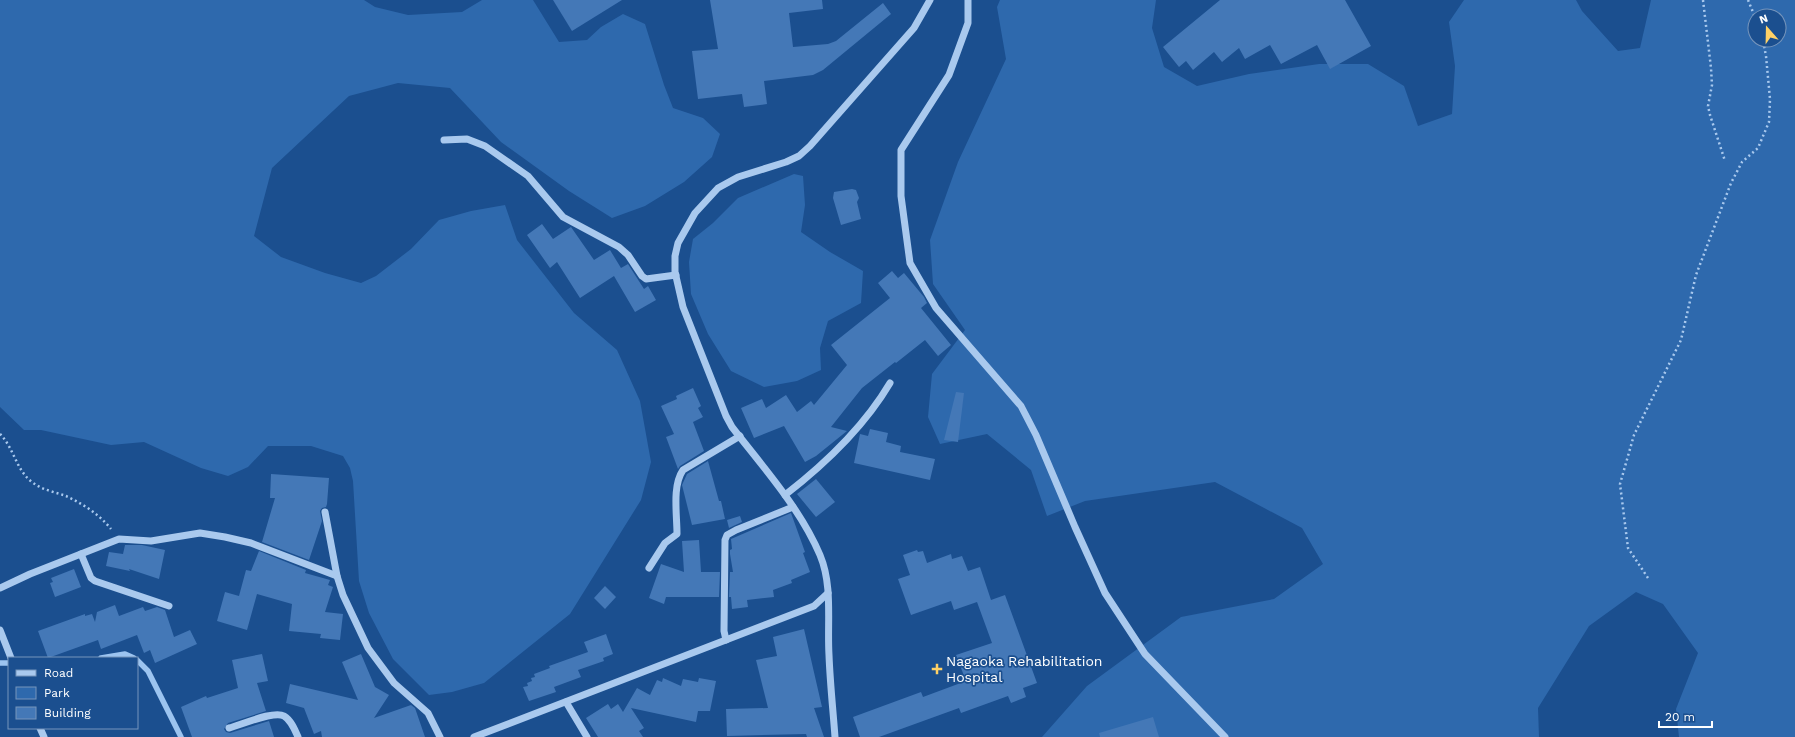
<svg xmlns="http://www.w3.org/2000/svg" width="1795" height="737" font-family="'Work Sans',sans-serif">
<rect width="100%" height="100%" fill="#1b4f8f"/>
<g fill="#2e69ad" fill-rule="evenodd">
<path d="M 0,0 L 364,0 L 375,7 L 408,15 L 462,12 L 482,0 L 533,0 L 559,42 L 587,40 L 601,27 L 623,14 L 645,24 L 664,85 L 673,108 L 703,118 L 720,134 L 712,157 L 684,182 L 645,206 L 612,218 L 569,191 L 501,142 L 450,88 L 398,83 L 349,96 L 272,168 L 254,236 L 281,257 L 325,273 L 361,283 L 376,276 L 411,249 L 439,220 L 471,211 L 505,205 L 517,240 L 574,313 L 617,350 L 640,401 L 651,462 L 641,500 L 570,614 L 484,683 L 452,692 L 429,695 L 393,659 L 369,613 L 359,581 L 353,481 L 350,468 L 343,456 L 311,446 L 268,446 L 248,467 L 228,476 L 201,468 L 144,442 L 111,445 L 41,430 L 24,430 L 0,407 Z"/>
<path d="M 1000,0 L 1156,0 L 1152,28 L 1164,67 L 1197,86 L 1249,74 L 1319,64 L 1368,64 L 1404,86 L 1418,126 L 1452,114 L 1455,66 L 1449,22 L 1464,0 L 1576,0 L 1582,11 L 1618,51 L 1640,48 L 1651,0 L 1795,0 L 1795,737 L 1679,737 L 1676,709 L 1698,653 L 1663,604 L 1636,592 L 1589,626 L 1538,708 L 1539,737 L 1042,737 L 1087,686 L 1181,617 L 1274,599 L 1323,564 L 1302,528 L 1215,482 L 1085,501 L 1047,516 L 1031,470 L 987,434 L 940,444 L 928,417 L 932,374 L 965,330 L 933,284 L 930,240 L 958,162 L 1006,59 L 997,7 ZM 1755,16 L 1779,16 L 1779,40 L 1755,40 Z"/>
<path d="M 794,174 L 803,176 L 805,205 L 801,232 L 830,252 L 863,271 L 861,303 L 828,321 L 820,348 L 821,370 L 797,381 L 764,387 L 731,371 L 708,334 L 691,294 L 689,262 L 693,239 L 713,223 L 738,198 Z"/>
</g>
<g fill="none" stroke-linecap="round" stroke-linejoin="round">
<g stroke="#9cc4f0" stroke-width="5.5">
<path d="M 101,658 L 125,654 L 134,658"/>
<path d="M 137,660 L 148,671 L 181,737"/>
<path d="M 0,663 L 9,663"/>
</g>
</g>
<g fill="#4478b7">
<path d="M 553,0 L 622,0 L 572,31 Z"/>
<path d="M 710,0 L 822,0 L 823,9 L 789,13 L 793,47 L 828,44 L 836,41 L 883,3 L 891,14 L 823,70 L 813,75 L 764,81 L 767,104 L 744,107 L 742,94 L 698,99 L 692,51 L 718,49 Z"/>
<path d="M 1220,0 L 1345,0 L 1371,46 L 1330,69 L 1317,45 L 1281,64 L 1270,45 L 1245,59 L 1239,48 L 1222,62 L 1214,52 L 1193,70 L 1186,61 L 1179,67 L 1163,47 Z"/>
<path d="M 852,189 L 856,190 L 859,198 L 857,202 L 861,219 L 841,225 L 833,198 L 834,192 Z"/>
<path d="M 542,224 L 553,239 L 571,227 L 594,260 L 610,250 L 621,268 L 628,264 L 644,289 L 648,286 L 656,300 L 635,312 L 614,276 L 580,298 L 557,262 L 550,268 L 527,235 Z"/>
<path d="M 892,271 L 898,278 L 904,273 L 924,297 L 927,303 L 921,308 L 951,345 L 938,356 L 925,340 L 896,363 L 895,362 L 862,388 L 831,427 L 847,431 L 816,456 L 805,462 L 784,426 L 754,438 L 741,408 L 762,399 L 766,408 L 786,395 L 797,412 L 811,401 L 814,405 L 847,365 L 831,345 L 890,298 L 878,283 Z"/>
<path d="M 693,388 L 701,406 L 698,408 L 703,417 L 693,422 L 704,451 L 680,466 L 678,469 L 666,437 L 674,434 L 661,406 L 677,399 L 676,396 Z"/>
<path d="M 956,392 L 964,393 L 958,442 L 944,440 Z"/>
<path d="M 870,429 L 888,433 L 886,442 L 901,446 L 900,452 L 935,459 L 930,480 L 854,463 L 860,434 L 868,436 Z"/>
<path d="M 708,461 L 719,501 L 721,501 L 725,519 L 692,525 L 682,485 L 687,474 Z"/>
<path d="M 271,474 L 329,478 L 327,504 L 326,507 L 322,508 L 320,511 L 322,521 L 309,560 L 262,542 L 275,498 L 270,498 Z"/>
<path d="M 816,479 L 835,502 L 816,517 L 797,494 Z"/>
<path d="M 791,513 L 805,552 L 803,553 L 810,572 L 791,580 L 792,583 L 773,590 L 774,597 L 747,600 L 748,607 L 732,609 L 731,597 L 729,597 L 730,572 L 733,572 L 730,554 L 730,550 L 732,549 L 731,539 Z"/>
<path d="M 740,516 L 742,522 L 729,528 L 727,520 Z"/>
<path d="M 699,540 L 701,572 L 720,572 L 719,597 L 666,597 L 664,604 L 649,598 L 661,564 L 684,572 L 682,541 Z"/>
<path d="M 125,545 L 142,545 L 165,550 L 159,579 L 129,569 L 130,571 L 106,566 L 109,552 L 123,554 Z"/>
<path d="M 917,550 L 918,552 L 923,551 L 927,563 L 951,554 L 952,559 L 962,556 L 968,571 L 980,567 L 991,600 L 1005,595 L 1037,683 L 1023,688 L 1026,697 L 1011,703 L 1008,696 L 961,713 L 959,708 L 879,737 L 860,737 L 853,717 L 921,692 L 923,697 L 966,681 L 956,655 L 992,643 L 977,602 L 954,610 L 951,601 L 911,615 L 898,579 L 910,575 L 903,555 Z"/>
<path d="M 259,551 L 306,570 L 305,573 L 330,580 L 328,585 L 333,587 L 325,612 L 343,614 L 340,640 L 320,638 L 321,634 L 289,631 L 292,604 L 257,594 L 247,630 L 217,621 L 225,592 L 239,596 L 246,570 L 251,571 Z"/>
<path d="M 74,569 L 81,587 L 55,597 L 50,583 L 53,582 L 51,578 Z"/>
<path d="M 605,586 L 616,597 L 605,609 L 594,598 Z"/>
<path d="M 115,605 L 119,616 L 143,607 L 145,611 L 157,607 L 165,610 L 174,637 L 190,630 L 197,644 L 155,663 L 150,650 L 144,653 L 137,635 L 101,649 L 98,640 L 48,658 L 38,631 L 85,614 L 85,616 L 92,614 L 95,622 L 97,612 Z"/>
<path d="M 804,629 L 822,707 L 814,708 L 824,737 L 807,737 L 806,734 L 727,736 L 726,709 L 768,708 L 756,660 L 777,656 L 773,637 Z"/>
<path d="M 606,634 L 613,654 L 603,658 L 604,661 L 578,670 L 581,677 L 554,687 L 556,692 L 529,701 L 523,687 L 528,686 L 527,683 L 532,681 L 531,678 L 535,677 L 534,674 L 550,668 L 549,666 L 588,652 L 584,642 Z"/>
<path d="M 262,654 L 268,681 L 257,683 L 266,711 L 228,723 L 224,729 L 226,732 L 230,733 L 269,721 L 274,737 L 192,737 L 181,707 L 206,696 L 207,698 L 238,688 L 232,660 Z"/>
<path d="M 361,654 L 375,687 L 389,695 L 374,718 L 411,705 L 415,708 L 425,737 L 322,737 L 321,731 L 314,734 L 304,708 L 286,703 L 290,684 L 358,700 L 342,662 Z"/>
<path d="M 663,678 L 681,686 L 683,679 L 698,682 L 699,678 L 716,681 L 710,711 L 698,711 L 696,722 L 631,708 L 644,728 L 639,731 L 643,737 L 598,737 L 586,718 L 608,704 L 611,709 L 618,704 L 623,712 L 637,688 L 650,695 L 657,680 L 662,682 Z"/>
<path d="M 1153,717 L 1159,737 L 1100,737 L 1099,733 Z"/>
</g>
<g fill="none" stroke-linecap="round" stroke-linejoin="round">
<g stroke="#a9c9ee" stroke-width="2.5" stroke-dasharray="2 3" stroke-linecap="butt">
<path d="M 1703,0 L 1711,68 L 1712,85 L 1708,106 L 1710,115 L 1725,161"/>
<path d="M 1748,0 L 1755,17"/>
<path d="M 0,434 C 14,448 16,470 32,482 C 42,490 55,492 66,496 C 83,504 99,514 111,529"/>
<path d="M 1648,578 L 1628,548 L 1620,484 L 1634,435 L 1681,340 L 1696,275 L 1731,183 L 1742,162 L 1758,148 L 1769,122 L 1770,99 L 1766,56 L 1763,40"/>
</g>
<g stroke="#a9c9ee" stroke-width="7">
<path d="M 968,0 L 968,23 L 949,75 L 901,150 L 901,196 L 910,263 L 936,308 L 1021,406 L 1036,435 L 1075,527 L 1105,593 L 1145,654 L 1225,737"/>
<path d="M 444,140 L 467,139 L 485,146 L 528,176 L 563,217 L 619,247 L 628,255 L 642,276 L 646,279 L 676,275"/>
<path d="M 785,495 C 825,464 864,427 890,383"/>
<path d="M 325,512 L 337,576"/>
<path d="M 81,554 L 91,578 L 95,581 L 169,606"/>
<path d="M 649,568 L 665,543 L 677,534 C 677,514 672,486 683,470 L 740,436"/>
<path d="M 0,588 L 30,574 L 119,539 L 151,541 L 200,533 L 225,537 L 251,543 L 337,576 L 343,595 L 368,648 L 394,683 L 428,713 L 440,737"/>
<path d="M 0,630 L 11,658"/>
<path d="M 726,640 L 724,631 L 725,540 L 727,535 L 736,530 L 793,507"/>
<path d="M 566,702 L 587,737"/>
<path d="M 40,728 L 44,737"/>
<path d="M 229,728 C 241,725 274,710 284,716 C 291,720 295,730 298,737"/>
<path d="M 474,737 L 814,606 L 828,593"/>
<path d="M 835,737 C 833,710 830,682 829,655 C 827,622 833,586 820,555 C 800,508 763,467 732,427 L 726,416 L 683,307 L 675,272 L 675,256 L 678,243 L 695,213 L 718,188 L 738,177 L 786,162 L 799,156 L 810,146 L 914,28 L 930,0"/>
</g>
</g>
<path fill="#ffd166" stroke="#1b4f8f" stroke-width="1.5" d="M935 663h4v4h4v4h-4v4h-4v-4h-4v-4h4z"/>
<g text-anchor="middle" stroke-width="3.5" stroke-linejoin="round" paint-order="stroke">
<g font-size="14" fill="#fff" stroke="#1b4f8f" text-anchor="start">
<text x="946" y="666">Nagaoka Rehabilitation<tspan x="946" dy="16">Hospital</tspan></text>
</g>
</g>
<rect x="8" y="657" width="130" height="72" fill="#1b4f8f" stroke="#7695bc"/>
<rect x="16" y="670" width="20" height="6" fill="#a9c9ee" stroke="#7695bc"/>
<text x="44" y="677" font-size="12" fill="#ffffff">Road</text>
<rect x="16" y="687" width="20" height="12" fill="#2e69ad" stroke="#7695bc"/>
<text x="44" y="697" font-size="12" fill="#ffffff">Park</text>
<rect x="16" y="707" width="20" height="12" fill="#4478b7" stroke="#7695bc"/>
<text x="44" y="717" font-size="12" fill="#ffffff">Building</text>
<g transform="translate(1767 28) rotate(340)"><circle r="19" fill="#1b4f8f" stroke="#7695bc"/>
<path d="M0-3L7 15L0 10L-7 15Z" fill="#ffd166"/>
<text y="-6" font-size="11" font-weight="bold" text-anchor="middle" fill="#ffffff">N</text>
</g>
<path d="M1659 721v6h53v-6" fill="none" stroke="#ffffff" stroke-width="2"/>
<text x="1665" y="721" font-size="12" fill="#ffffff" stroke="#1b4f8f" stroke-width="3" paint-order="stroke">20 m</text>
</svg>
